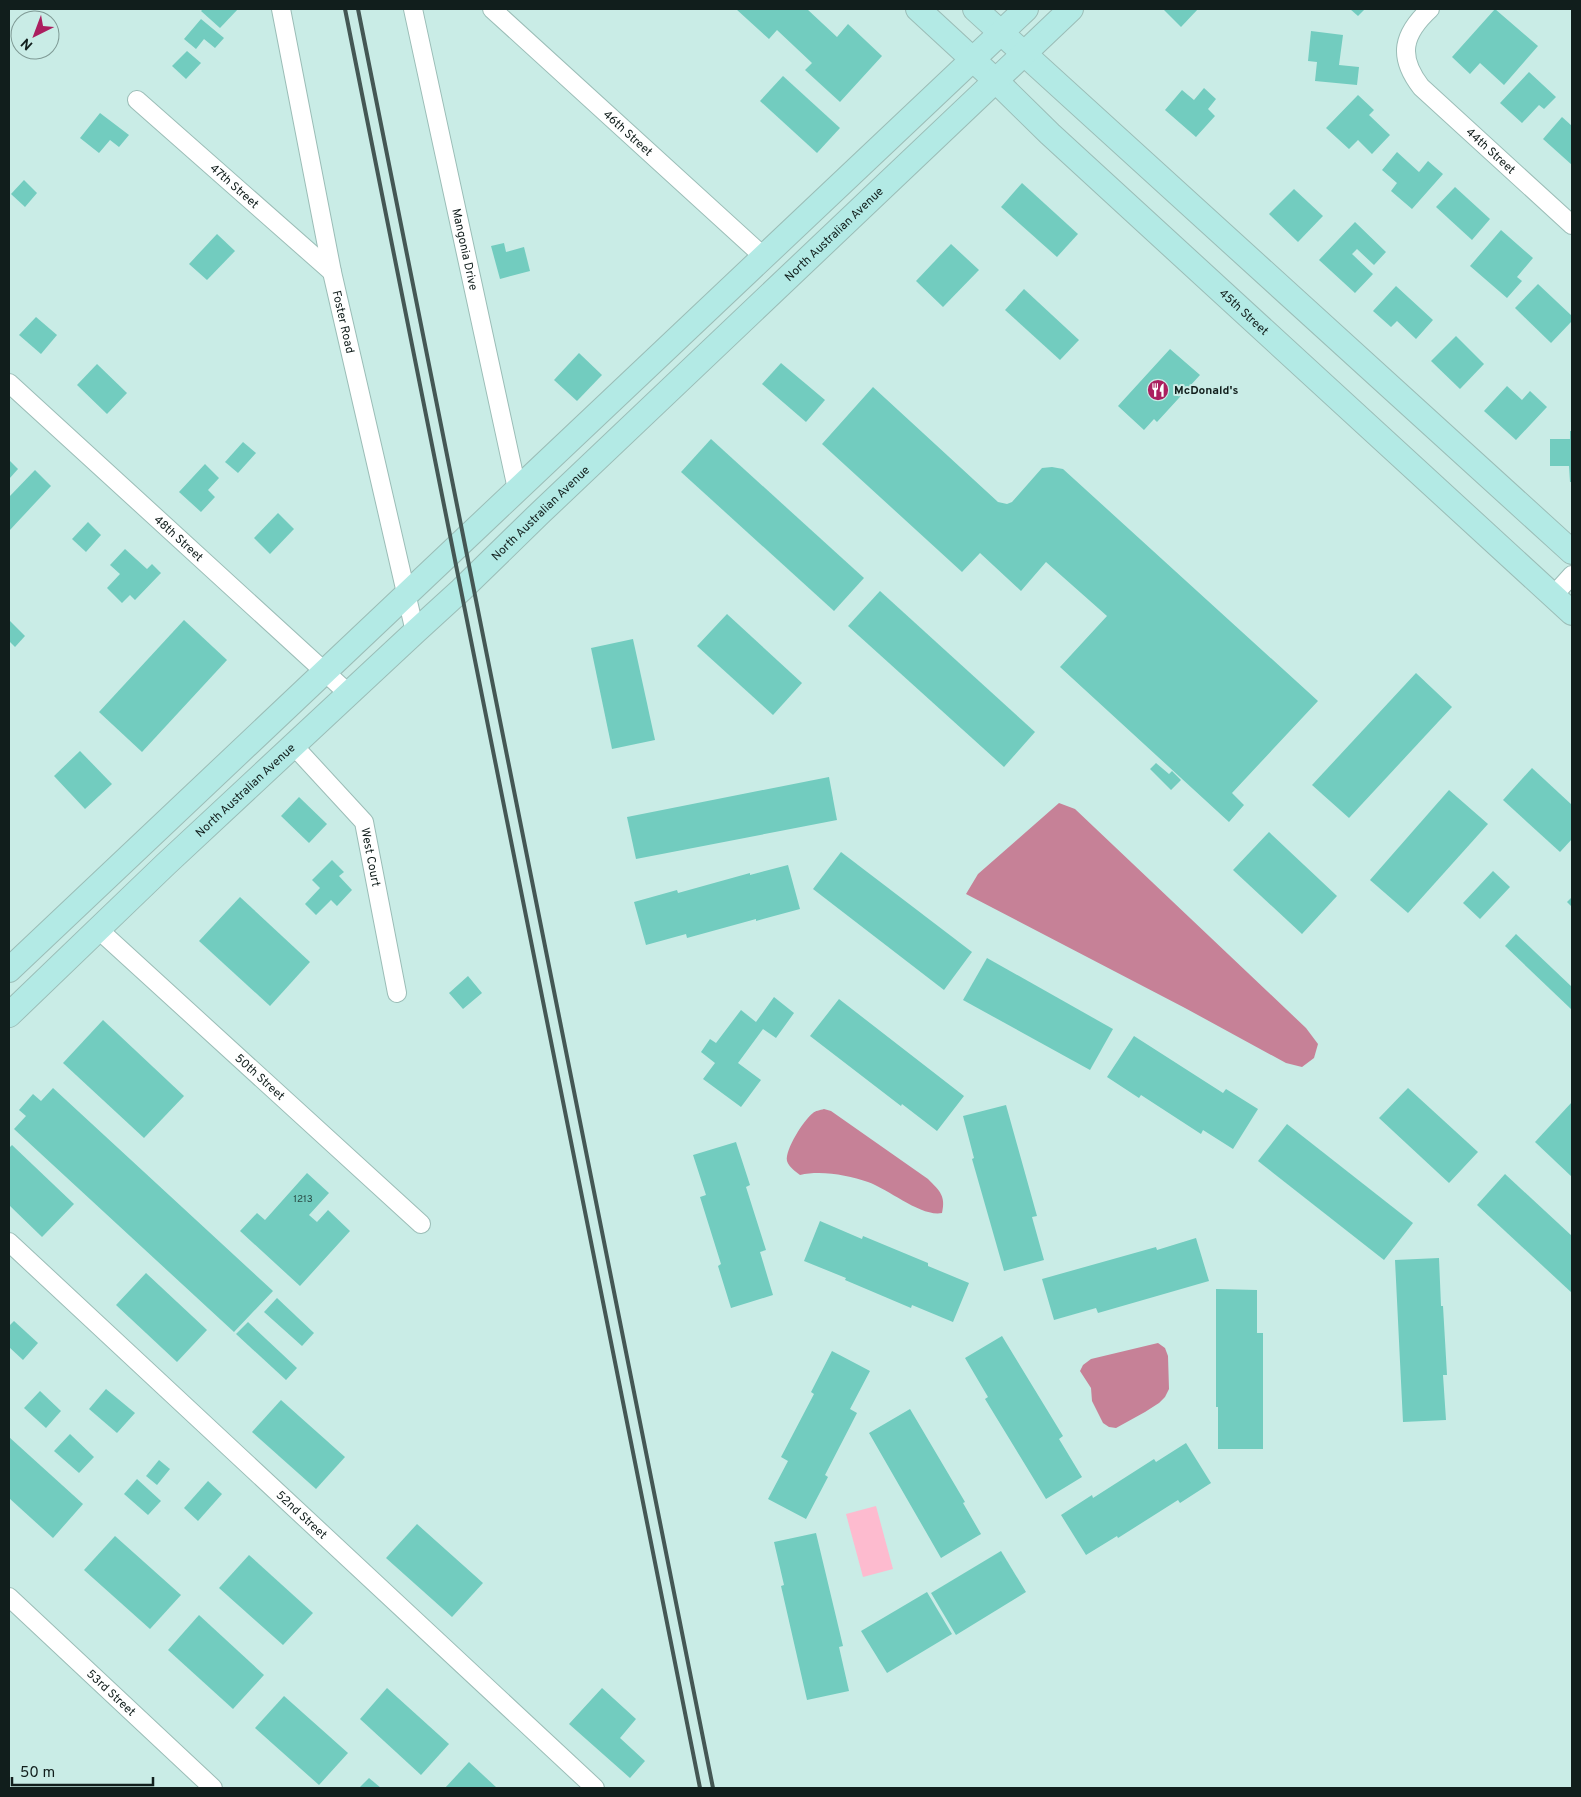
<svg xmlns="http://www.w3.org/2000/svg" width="1581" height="1797" font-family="Overpass,sans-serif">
<rect width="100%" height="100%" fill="#c9ece6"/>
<path fill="#fdbbcf" d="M 876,1506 L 893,1569 L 863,1577 L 846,1514 Z"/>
<g fill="#c68197">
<path d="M 1059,803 L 1075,809 L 1306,1028 L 1318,1044 L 1314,1058 L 1302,1067 L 1286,1063 L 1185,1008 L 966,894 L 978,874 Z"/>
<path d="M 824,1109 L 831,1111 L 928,1179 C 940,1191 946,1196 942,1213 C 921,1217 890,1190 868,1182 C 848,1175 821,1170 800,1175 C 795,1171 789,1167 787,1161 C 785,1149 804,1120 813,1113 C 815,1111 820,1110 824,1109 Z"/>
<path d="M 1158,1343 L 1165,1348 L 1168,1356 L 1169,1389 L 1165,1397 L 1159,1403 L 1145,1412 L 1116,1428 L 1109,1427 L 1103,1423 L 1092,1401 L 1091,1388 L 1080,1371 L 1083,1365 L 1091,1359 Z"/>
</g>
<g fill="#72ccbf">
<path d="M 203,9 L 238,9 L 220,28 L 201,11 Z"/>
<path d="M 736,9 L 807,9 L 837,37 L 848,24 L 882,56 L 840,102 L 805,70 L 812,63 L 777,30 L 769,39 Z"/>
<path d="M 1163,9 L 1198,9 L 1181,27 Z"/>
<path d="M 1350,9 L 1365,9 L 1358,16 Z"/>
<path d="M 1495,9 L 1538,46 L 1504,85 L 1480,63 L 1470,74 L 1452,57 Z"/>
<path d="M 201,19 L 224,38 L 215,48 L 204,39 L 196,49 L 184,39 Z"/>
<path d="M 1311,31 L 1343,35 L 1339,65 L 1359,67 L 1357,85 L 1315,81 L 1317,62 L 1308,61 Z"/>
<path d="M 187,51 L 201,63 L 186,79 L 172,66 Z"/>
<path d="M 1529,72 L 1556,97 L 1544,109 L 1539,105 L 1522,123 L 1500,103 Z"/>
<path d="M 783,76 L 840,128 L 817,153 L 760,101 Z"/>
<path d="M 1204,88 L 1216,99 L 1208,109 L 1215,116 L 1196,137 L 1165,110 L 1182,90 L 1194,100 Z"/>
<path d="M 1358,95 L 1374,110 L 1369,115 L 1390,135 L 1372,154 L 1358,140 L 1349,149 L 1326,128 Z"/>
<path d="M 100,113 L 129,135 L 119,147 L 110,140 L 99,153 L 80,138 Z"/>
<path d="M 1562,117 L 1572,126 L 1572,165 L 1543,139 Z"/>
<path d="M 1397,152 L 1419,172 L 1428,161 L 1443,174 L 1412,209 L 1391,191 L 1397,183 L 1382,170 Z"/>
<path d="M 24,180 L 37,193 L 25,207 L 11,194 Z"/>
<path d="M 1022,183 L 1078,234 L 1057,257 L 1001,207 Z"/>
<path d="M 1455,187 L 1490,219 L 1472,240 L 1436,207 Z"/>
<path d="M 1294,189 L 1323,216 L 1298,242 L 1269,214 Z"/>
<path d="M 1355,222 L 1386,252 L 1374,265 L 1357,249 L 1352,254 L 1373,274 L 1355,293 L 1319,260 Z"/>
<path d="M 1501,230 L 1533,258 L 1517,277 L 1522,281 L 1507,298 L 1470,266 Z"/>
<path d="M 217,234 L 235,251 L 207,280 L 189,264 Z"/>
<path d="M 504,243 L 506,252 L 524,247 L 530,271 L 500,279 L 491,246 Z"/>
<path d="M 951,244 L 979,270 L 943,307 L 916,281 Z"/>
<path d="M 1538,284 L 1572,316 L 1572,321 L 1551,343 L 1515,308 Z"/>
<path d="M 1396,286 L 1433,320 L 1416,339 L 1397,321 L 1391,327 L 1373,311 Z"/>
<path d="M 1024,289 L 1079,340 L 1060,360 L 1005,310 Z"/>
<path d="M 36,317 L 57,335 L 41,354 L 19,335 Z"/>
<path d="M 1456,336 L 1484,364 L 1460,389 L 1431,361 Z"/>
<path d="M 1170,349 L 1200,375 L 1157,422 L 1154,419 L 1144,430 L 1118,406 Z"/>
<path d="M 579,353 L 602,375 L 577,401 L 554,380 Z"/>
<path d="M 781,363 L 825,400 L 806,422 L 762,384 Z"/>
<path d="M 97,364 L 127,393 L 107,414 L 77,385 Z"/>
<path d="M 1507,386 L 1522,400 L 1530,391 L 1547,407 L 1516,440 L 1484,411 Z"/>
<path d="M 873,387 L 998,502 L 1007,504 L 1012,502 L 1042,468 L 1052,467 L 1063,469 L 1318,701 L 1232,793 L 1244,805 L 1229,822 L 1060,667 L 1107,616 L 1046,562 L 1021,591 L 980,553 L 962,572 L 822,444 Z"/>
<path d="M 1570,431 L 1572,431 L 1572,482 L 1570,482 L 1569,466 L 1550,466 L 1550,439 L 1570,439 Z"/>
<path d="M 711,439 L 864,578 L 834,611 L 681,472 Z"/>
<path d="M 243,442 L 256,453 L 238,473 L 225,462 Z"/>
<path d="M 9,460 L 18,469 L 9,479 Z"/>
<path d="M 205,464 L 219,478 L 208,490 L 215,497 L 201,512 L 179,492 Z"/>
<path d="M 35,470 L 51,486 L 9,531 L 9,497 Z"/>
<path d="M 278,513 L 294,529 L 270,554 L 254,538 Z"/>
<path d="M 88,522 L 101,535 L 86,552 L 72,539 Z"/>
<path d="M 125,549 L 147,569 L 152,564 L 161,573 L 135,600 L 130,595 L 122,603 L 107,588 L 120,574 L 110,565 Z"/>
<path d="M 880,591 L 1035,732 L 1004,767 L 848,626 Z"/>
<path d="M 727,614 L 802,683 L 773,715 L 697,646 Z"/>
<path d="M 9,620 L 25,636 L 15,647 L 9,641 Z"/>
<path d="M 184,620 L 227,660 L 142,752 L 99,712 Z"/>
<path d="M 633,639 L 655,740 L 612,749 L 591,648 Z"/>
<path d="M 1416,673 L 1452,707 L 1349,818 L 1312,785 Z"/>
<path d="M 80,751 L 112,784 L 85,809 L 54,776 Z"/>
<path d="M 1156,763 L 1169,774 L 1172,771 L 1181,780 L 1171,790 L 1150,769 Z"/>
<path d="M 1532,768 L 1572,805 L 1572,839 L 1560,852 L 1503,800 Z"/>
<path d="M 829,777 L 837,820 L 636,859 L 627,817 Z"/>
<path d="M 1449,790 L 1488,824 L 1408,913 L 1370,880 Z"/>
<path d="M 299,797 L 327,824 L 309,843 L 281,816 Z"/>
<path d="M 1269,832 L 1337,896 L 1302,934 L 1233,870 Z"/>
<path d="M 841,852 L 972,952 L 944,990 L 813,889 Z"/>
<path d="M 332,860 L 344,872 L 339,876 L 352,890 L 337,906 L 331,900 L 316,915 L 305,904 L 320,888 L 312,880 Z"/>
<path d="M 788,865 L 800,909 L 756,921 L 756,919 L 687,938 L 686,934 L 646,945 L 634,902 L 677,890 L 678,893 L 750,873 L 750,875 Z"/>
<path d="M 1493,871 L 1510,887 L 1480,919 L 1463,903 Z"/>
<path d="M 240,897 L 310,962 L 270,1006 L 199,941 Z"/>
<path d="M 1572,897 L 1572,907 L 1567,902 Z"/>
<path d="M 1516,934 L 1572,987 L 1572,1010 L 1505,946 Z"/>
<path d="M 987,958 L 1113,1029 L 1090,1070 L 963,1000 Z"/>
<path d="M 468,976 L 482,993 L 463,1009 L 449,993 Z"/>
<path d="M 774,997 L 794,1013 L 776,1038 L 763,1029 L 738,1063 L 761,1080 L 741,1107 L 703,1079 L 715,1063 L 701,1052 L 710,1039 L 716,1043 L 741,1010 L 756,1022 Z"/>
<path d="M 839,999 L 964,1096 L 937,1131 L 902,1104 L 901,1106 L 810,1036 Z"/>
<path d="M 103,1020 L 184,1096 L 144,1138 L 63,1063 Z"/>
<path d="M 1134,1036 L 1223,1093 L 1226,1089 L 1258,1109 L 1233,1149 L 1203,1130 L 1201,1134 L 1141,1095 L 1139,1098 L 1107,1077 Z"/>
<path d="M 53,1088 L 273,1291 L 234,1332 L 14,1129 L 26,1116 L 19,1110 L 33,1094 L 41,1101 Z"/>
<path d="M 1408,1088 L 1478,1152 L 1449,1183 L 1379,1118 Z"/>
<path d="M 1572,1102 L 1572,1177 L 1535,1142 Z"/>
<path d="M 1006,1105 L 1037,1216 L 1032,1217 L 1044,1260 L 1004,1271 L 972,1159 L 974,1158 L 963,1116 Z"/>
<path d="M 1287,1124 L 1413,1223 L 1384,1260 L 1258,1161 Z"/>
<path d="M 736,1142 L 750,1185 L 746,1187 L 766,1250 L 760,1252 L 773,1295 L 731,1308 L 718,1266 L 721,1264 L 700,1197 L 706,1195 L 693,1155 Z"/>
<path d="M 12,1145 L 74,1204 L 42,1237 L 9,1205 L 9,1148 Z"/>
<path d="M 307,1173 L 329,1193 L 309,1215 L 317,1222 L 328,1210 L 350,1231 L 300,1286 L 240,1231 L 257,1213 L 265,1220 Z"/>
<path d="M 1505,1174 L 1572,1236 L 1572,1293 L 1477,1205 Z"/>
<path d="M 820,1221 L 862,1239 L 863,1236 L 928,1263 L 928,1266 L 969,1283 L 953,1322 L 912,1305 L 911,1308 L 845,1280 L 846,1278 L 804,1261 Z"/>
<path d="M 1196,1238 L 1209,1281 L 1098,1313 L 1096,1308 L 1054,1320 L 1042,1279 L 1156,1247 L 1157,1250 Z"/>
<path d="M 1439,1258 L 1441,1306 L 1443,1306 L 1447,1375 L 1443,1375 L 1446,1420 L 1403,1422 L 1395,1260 Z"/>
<path d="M 146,1273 L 207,1330 L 177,1362 L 116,1305 Z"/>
<path d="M 1216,1289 L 1257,1290 L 1257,1333 L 1263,1333 L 1263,1449 L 1218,1449 L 1218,1407 L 1216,1407 Z"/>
<path d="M 277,1298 L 314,1333 L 302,1346 L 264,1312 Z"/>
<path d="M 14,1321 L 38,1343 L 23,1360 L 9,1347 L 9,1326 Z"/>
<path d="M 248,1322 L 297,1368 L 286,1380 L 236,1334 Z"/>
<path d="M 1002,1336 L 1063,1436 L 1059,1439 L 1082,1477 L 1046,1499 L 985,1399 L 988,1397 L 965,1358 Z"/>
<path d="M 832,1351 L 870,1371 L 850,1409 L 857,1413 L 825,1475 L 828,1477 L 806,1519 L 768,1499 L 788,1461 L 781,1457 L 814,1394 L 811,1392 Z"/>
<path d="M 106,1389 L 135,1413 L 117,1433 L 89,1409 Z"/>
<path d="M 40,1391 L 61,1411 L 46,1428 L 24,1408 Z"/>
<path d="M 281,1400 L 345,1457 L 316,1489 L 252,1432 Z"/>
<path d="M 910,1409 L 965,1502 L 963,1503 L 981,1534 L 941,1558 L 869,1433 Z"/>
<path d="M 70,1434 L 94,1457 L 79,1473 L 54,1451 Z"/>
<path d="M 9,1437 L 83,1504 L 53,1538 L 9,1498 Z"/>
<path d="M 1186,1443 L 1211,1483 L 1180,1503 L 1178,1500 L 1118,1538 L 1117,1536 L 1086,1555 L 1061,1515 L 1092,1495 L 1093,1498 L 1154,1459 L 1156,1462 Z"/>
<path d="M 159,1460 L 170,1469 L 157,1485 L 146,1476 Z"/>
<path d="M 137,1479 L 161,1501 L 148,1515 L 124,1494 Z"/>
<path d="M 208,1481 L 222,1494 L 198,1521 L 184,1508 Z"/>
<path d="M 417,1524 L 483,1583 L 452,1617 L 386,1558 Z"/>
<path d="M 816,1533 L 843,1646 L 839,1647 L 849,1691 L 807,1700 L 781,1586 L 784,1585 L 774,1542 Z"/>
<path d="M 115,1536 L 181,1595 L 150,1629 L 84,1570 Z"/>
<path d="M 1001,1551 L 1026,1592 L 956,1635 L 931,1593 Z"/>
<path d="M 249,1555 L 313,1613 L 283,1645 L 219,1588 Z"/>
<path d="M 927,1592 L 952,1634 L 887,1673 L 861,1631 Z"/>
<path d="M 199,1615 L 264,1675 L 233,1709 L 168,1650 Z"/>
<path d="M 387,1688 L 449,1744 L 421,1775 L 360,1719 Z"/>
<path d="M 602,1688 L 636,1719 L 620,1738 L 645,1761 L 630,1778 L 569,1724 Z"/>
<path d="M 284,1696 L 348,1753 L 319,1785 L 255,1728 Z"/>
<path d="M 469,1762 L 497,1788 L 445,1788 Z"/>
<path d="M 369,1778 L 381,1788 L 359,1788 Z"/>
</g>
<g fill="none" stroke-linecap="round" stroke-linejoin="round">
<g stroke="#9bbdb7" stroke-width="20">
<g id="minor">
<path id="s1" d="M 281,9 L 332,272 L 415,632"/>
<path id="s2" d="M 413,9 L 517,489"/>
<path id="s3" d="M 492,9 L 764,257"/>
<path id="s4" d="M 1430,9 C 1403,34 1397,56 1421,87 L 1572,225"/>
<path id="s5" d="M 137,100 L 332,272"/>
<path id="s6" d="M 9,383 L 349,694"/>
<path d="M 1553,596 L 1572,575"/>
<path id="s7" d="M 294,746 L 364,822 L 397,993"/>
<path id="s8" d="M 99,930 L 421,1224"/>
<path id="s9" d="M 9,1242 L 595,1788"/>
<path id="s10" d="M 9,1597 L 213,1788"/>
</g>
</g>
<g stroke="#9bbdb7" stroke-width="26">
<g id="secondary">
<path id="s11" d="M 918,9 L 995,80 L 1050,134 L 1572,613"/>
<path d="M 975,9 L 1572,552"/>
<path d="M 9,970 L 1026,9"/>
<path id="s12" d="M 9,1015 L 166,864 L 415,632 L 461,590 L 540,513 L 1071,9"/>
</g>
</g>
<use href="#minor" stroke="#fff" stroke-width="18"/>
<use href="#secondary" stroke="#b3eae5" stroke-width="24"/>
<g stroke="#445754" stroke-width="4">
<path d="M 345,9 L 700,1788"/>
<path d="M 358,9 L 713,1788"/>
</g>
</g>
<defs>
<g id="restaurant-disc" transform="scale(1.125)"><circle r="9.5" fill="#ab1f5f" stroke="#c9ece6"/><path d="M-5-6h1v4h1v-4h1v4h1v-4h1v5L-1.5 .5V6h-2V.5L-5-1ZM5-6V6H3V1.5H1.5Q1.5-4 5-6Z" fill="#fff"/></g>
</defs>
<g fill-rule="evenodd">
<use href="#restaurant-disc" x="1158" y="390"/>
</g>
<g text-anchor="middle" stroke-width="4" stroke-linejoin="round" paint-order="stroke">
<g font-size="10" fill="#294a45">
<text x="303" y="1202">1213</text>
</g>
<g font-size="12" fill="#111e1c" stroke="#c9ece6">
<text dy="4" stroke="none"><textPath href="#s3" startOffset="184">46th Street</textPath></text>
<text dy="4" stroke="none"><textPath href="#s4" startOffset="184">44th Street</textPath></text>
<text dy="4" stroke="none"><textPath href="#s5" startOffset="130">47th Street</textPath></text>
<text dy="4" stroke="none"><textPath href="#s12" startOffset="1136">North Australian Avenue</textPath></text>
<text dy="4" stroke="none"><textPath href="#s2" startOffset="246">Mangonia Drive</textPath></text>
<text dy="4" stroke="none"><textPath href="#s11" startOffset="445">45th Street</textPath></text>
<text dy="4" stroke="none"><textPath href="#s1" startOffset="319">Foster Road</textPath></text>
<text dy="4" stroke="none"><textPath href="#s12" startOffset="731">North Australian Avenue</textPath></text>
<text dy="4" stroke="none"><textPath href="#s6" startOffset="230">48th Street</textPath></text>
<text dy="4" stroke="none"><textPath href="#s12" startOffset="326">North Australian Avenue</textPath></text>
<text dy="4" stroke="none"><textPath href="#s7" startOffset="139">West Court</textPath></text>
<text dy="4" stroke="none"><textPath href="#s8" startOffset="218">50th Street</textPath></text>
<text dy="4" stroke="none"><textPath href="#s9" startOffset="400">52nd Street</textPath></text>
<text dy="4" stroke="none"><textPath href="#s10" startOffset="140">53rd Street</textPath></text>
</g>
<g font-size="12" font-weight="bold" fill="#111e1c" stroke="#c9ece6" text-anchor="start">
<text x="1174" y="394">McDonald's</text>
</g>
</g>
<rect width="1581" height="1797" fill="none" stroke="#111e1c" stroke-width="20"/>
<g transform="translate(35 35) rotate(222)"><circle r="24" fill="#c9ece6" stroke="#7f9a95"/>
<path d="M0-4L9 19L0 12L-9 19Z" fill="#ab1f5f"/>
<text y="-8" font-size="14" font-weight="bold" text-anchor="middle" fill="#111e1c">N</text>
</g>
<path d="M12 1777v8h141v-8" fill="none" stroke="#111e1c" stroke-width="2.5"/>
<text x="20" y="1777" font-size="15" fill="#111e1c" stroke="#c9ece6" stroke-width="4" paint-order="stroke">50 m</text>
</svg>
